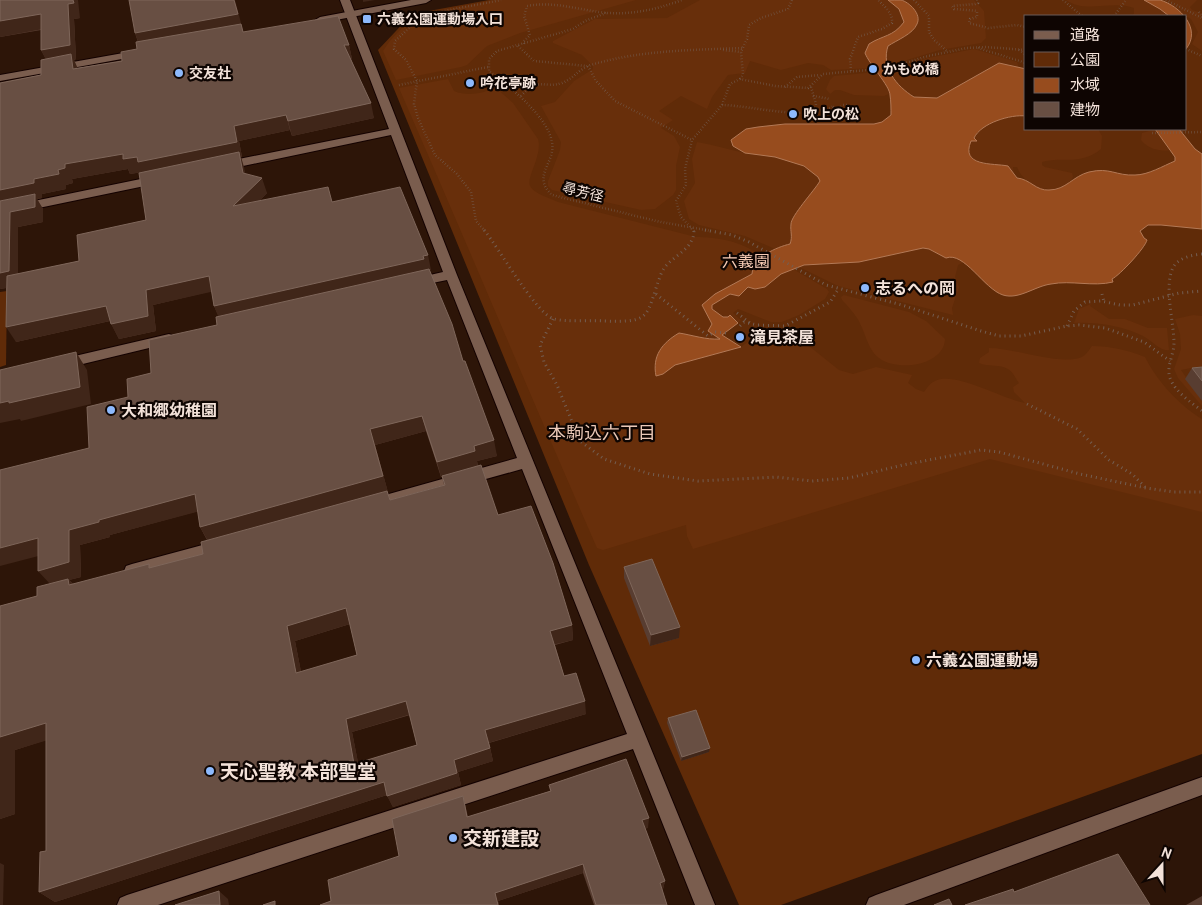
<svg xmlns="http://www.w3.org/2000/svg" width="1202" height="905" font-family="Cabin,'Noto Sans JP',sans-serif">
<rect width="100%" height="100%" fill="#2d1508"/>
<g fill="#602b08" fill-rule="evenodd">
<path d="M 489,0 L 1202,0 L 1202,754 L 781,905 L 739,905 L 589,565 L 378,50 L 412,14 ZM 1026,16 L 1186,16 L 1186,129 L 1026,129 Z"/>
<path d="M 7,291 L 6,365 L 0,367 L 0,292 Z"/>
</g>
<g fill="#682f0b">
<path d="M 495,0 L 636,0 L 520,33 L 487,46 L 467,65 L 461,67 L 396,80 L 383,51 L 389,42 L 413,16 Z"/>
<path d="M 700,0 L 888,0 L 899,9 L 905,21 C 897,32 889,36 877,39 L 869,62 L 875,68 L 831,70 L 823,65 L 808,63 L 781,70 L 750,61 L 745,73 L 728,75 L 712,97 L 707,109 L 681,96 L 659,111 L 673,120 L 661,128 L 674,136 L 680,147 L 676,166 L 676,190 L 673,195 L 655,209 L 641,210 L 552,190 L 548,186 L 548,181 L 560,150 L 561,142 L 541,106 L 555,102 L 574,81 L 593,69 L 593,66 L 582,55 L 553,43 L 553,41 L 595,19 L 667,18 Z"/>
<path d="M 902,0 L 974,0 L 984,11 L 986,38 L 981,43 L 940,50 L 887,66 L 885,55 L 888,46 C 911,31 934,24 902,0 Z"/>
<path d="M 1066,0 L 1144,0 L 1160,9 L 1169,16 L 1131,16 L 1134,14 L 1134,8 C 1112,0 1086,14 1066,0 Z"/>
<path d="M 1160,0 L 1197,0 L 1190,7 L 1192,10 L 1202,13 L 1202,51 L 1192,44 L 1198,32 L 1191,19 Z"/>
<path d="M 974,49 L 1017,62 L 1019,68 L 1007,64 L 992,67 L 937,98 C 915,99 900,93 890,72 L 928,58 Z"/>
<path d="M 877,72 L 891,93 L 884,96 L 854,95 L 840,90 L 835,90 L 830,94 L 826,89 L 830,80 L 834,76 Z"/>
<path d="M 448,79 L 454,91 C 469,97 482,93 496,88 L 513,103 L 538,139 C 543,155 526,177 530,186 C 534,194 550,198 558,202 L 696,237 C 717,237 747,242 762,258 L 756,263 L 752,274 L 723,290 L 702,305 L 712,324 L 708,331 L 710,334 L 721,339 C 707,340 693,335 679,333 C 663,345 660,349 654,367 L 663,374 L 675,365 L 741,347 L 761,332 L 769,328 L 777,328 L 799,338 L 839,370 L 853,374 L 876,367 L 912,375 L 908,383 L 916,389 L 924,392 C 927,388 930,383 935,381 C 955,371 1002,399 1025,403 L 1014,392 L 1013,387 L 1019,383 C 1016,379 1013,372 1008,369 C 1000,364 988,367 979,363 L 980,358 L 989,352 L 989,348 C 1015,348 1059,366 1082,357 C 1086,355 1089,350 1092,346 C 1111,346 1127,350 1145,357 C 1157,381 1179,405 1202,419 L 1202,512 L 990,459 L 693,549 L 687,536 L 686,525 L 603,550 L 597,548 C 530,395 466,241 399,88 Z"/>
<path d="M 1017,114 L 1026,116 L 1026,129 L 1098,129 L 1102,136 L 1101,149 C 1080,166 1065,156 1042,162 L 1042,165 L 1045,167 L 1072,173 L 1073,177 C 1070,186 1057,189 1049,190 L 1046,188 L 1043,190 C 1032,186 1021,178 1017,167 L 1013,167 L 1014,174 C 1004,157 958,171 971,141 L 977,141 L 974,138 C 981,123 1002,120 1017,114 Z"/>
<path d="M 1156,129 L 1174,150 C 1162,152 1149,150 1141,140 L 1142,133 Z"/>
<path d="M 697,142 C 714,145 730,150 746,153 C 767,157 812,157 820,181 C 814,192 792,215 791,224 C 790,232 793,236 790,244 L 775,249 L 745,236 L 699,225 L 689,219 L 684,201 L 695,183 L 692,159 Z"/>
<path d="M 923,248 L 929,249 L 946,258 L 953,256 L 964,262 L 958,265 L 955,277 L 959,287 L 952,308 L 953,315 L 838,286 L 797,266 L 859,262 Z"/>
<path d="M 793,269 L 827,289 L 829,292 L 825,299 L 799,315 L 782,322 L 771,322 L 738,309 L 733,313 L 741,320 L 738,323 L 730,315 L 729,317 C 722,316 713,312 711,305 L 730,294 L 739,295 L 748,287 C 771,294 774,271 793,269 Z"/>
<path d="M 844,295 L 909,312 L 926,321 L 945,339 C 944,366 897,372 879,358 C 867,349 865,330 857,318 C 853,312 847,305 842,300 L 841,297 Z"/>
<path d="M 1091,304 L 1090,306 L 1109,319 L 1125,319 L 1148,328 L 1167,328 L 1169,350 C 1161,352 1151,340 1143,336 C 1122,326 1098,322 1074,323 L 1079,309 Z"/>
<path d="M 1193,315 L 1202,316 L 1202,366 L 1181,370 L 1202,401 L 1202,406 L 1178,378 L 1174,369 L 1181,349 L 1180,334 L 1175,319 Z"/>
</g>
<g fill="#974c1e" stroke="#b37956">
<path d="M 888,0 C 892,0 897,0 901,0 C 909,2 922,14 917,24 C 913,34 897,40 888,46 C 881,67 896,86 914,97 L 937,98 L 999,63 L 1026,69 L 1026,116 C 1011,114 981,123 974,138 L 977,141 L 971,141 C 960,167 993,163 1008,166 L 1017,178 C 1030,179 1036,191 1049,190 C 1066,190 1073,176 1089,172 C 1110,167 1116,176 1135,175 C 1148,175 1163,166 1175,161 L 1175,157 L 1155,129 L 1179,129 L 1195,149 L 1202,154 L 1202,229 L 1161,225 L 1148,225 L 1140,231 L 1144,238 L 1147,240 C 1145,248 1120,275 1112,279 L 1113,282 C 1093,287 1071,280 1051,284 C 1035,286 1019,300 1003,295 C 984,289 964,251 946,258 L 929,249 L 923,248 L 859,262 L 804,265 L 781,274 L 765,287 L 755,289 L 748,287 L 739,296 L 730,294 L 712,305 L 712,309 L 723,317 L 728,317 L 730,315 L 738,323 L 722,335 L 741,347 L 675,365 L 663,374 L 656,376 C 652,356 662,343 679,333 C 692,335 706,340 720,339 L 708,331 L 712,324 L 702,305 L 715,294 L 752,274 C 753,257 777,247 790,244 C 793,236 790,232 791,224 C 791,216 814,191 820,181 L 818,177 L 804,166 L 775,157 L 745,153 L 733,146 L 731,140 L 746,129 L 758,127 L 785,124 L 874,124 L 882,122 L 891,115 C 891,109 891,101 890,95 C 890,86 869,64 865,53 L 869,44 C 883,35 893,37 904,22 L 899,9 Z"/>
<path d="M 1144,0 C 1149,0 1155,0 1160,0 C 1180,6 1202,29 1186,49 L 1186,16 L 1169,16 L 1160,9 Z"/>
</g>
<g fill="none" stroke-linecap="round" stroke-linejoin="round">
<g stroke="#140200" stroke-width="2">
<g id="minor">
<path d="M 340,0 L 350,0 L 457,275 L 715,905 L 695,905 L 633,749 L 158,905 L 117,905 L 120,898 L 127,895 L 627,734 L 522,469 L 371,511 L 365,510 L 363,505 L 365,500 L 371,499 L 517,458 L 447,280 L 413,287 L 408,286 L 407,283 L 408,280 L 443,272 L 391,135 L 224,170 L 218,166 L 224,162 L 389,129 Z"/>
<path d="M 160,175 L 164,176 L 166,179 L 164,182 L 0,216 L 0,208 Z"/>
<path d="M 169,334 L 174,336 L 176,339 L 174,342 L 62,369 L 57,368 L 55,364 L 57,360 L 62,359 Z"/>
<path d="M 221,540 L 227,542 L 229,547 L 227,552 L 221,554 L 132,578 L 126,576 L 124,571 L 126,566 L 132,564 Z"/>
<path d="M 1202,777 L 1202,795 L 904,905 L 866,905 L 869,898 L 876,895 Z"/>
</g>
</g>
<g stroke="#140200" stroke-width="2">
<g id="tertiary">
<path d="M 411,0 L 431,0 L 426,3 L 320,23 L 315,20 L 320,17 Z"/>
<path d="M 140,50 L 144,51 L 145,53 L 144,55 L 0,81 L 0,75 Z"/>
</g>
</g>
<g stroke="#745e52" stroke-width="2.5" stroke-dasharray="0.5 2.5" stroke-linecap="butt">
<path d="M 914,0 L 929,16 L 929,32 L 934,40 L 947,51"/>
<path d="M 977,0 L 978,3 L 975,4 L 952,6 L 954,9 L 977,11 L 977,17 L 970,19 L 969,23 L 988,28 L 1017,25 L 1026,27"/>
<path d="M 1063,0 L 1082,16"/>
<path d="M 1166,0 L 1202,18"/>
<path d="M 439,12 L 501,0"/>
<path d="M 1199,12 L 1202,16"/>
<path d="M 606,13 L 585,21 L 573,29 L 497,51 L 489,59 L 489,71 C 509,87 547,115 552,142 C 556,163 531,176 552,195 L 656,221 L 711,231"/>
<path d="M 1114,16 L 1126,0"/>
<path d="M 418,20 L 395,41 L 394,49 L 406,60 L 417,81 L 414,104 L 418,118 L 435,155 L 457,174 L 471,192 L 476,221 L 485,231"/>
<path d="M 524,44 L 524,41 L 530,35 L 524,16 L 527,6 C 551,1 576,9 599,12 C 628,16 655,10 682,0"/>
<path d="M 518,46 L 534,61 L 587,66"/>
<path d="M 978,48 L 1026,63"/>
<path d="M 1186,49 L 1202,56"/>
<path d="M 723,50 L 741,52"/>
<path d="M 1019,50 L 1026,55"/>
<path d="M 588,66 L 596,81 L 615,101 L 692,140"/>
<path d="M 851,71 L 850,59 L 858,37 L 882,29 L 892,23 C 893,13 885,7 878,0"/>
<path d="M 740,79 L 743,75 L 741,52 L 747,39 L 749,25 L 761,18 L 788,9 L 792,0"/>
<path d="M 399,85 L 488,67"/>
<path d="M 785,87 L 797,77 L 820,75"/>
<path d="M 811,87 L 816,104 L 815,110"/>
<path d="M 521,96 C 539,76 543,89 562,83 C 573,79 580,68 591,65 C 640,50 693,50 743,48"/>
<path d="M 813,96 L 830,99"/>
<path d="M 722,105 C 755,106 804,121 834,106"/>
<path d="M 833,107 L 838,109 L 843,105 L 849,105"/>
<path d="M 1152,133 L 1202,132"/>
<path d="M 694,231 L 681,217 L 676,201 L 686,185 L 685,169 L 692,140 L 722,105 L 730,84 L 740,79 L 775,86 L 808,88 L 823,74 L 889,68 L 928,56 L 967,48 L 986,47 L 1026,50"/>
</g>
<g stroke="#745e52" stroke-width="3" stroke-dasharray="1 4" stroke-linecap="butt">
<path d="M 484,230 C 499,248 536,314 554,319 C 565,322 591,320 604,321 C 654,323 645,316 661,274 C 668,256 694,252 694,230"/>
<path d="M 705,230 L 732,235 L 749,242 L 826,285 L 902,305 L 981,331 L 999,336 L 1021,336 L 1067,326 L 1079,325 L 1105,328 L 1144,342 L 1170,361"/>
<path d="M 1202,254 C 1193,255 1180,257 1174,266 C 1163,283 1174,323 1174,343 C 1174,355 1166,366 1170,378 C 1175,392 1191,402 1202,411"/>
<path d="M 656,294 L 708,336 L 715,332 L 726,333"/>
<path d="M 1102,294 L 1104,302"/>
<path d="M 737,313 L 750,323"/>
<path d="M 553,319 L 540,345 L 544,362 L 557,385 L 580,441 L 604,459 L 650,474 L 698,481 L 776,477 L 812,481 L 849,478 L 903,465 L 981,450 L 999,452 L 1080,474 L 1146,488 L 1174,492 L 1202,492"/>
<path d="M 740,326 L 744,322 L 757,325 L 785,326 L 830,302 L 839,288"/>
<path d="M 1067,326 L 1074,311 L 1085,302 L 1101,301 L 1120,305 L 1133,305 L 1179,293 L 1202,291"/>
<path d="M 1027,404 L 1077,429 L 1109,460 L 1132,474 L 1145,487"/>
</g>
<use href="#minor" fill="#7a5d4e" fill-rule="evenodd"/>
<use href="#tertiary" fill="#7a5d4e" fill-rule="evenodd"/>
</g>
<g fill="#583d31" fill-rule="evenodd">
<path d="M 0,0 L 80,18 L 74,19 L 76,59 L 74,60 L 77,68 L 122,61 L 137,49 L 138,42 L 135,33 L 243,32 L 349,45 L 352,59 L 351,59 L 374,118 L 292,136 L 290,130 L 239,141 L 242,157 L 241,157 L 245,174 L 267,193 L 259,201 L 332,202 L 431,270 L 429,270 L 463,361 L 497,456 L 477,461 L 478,466 L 498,515 L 572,625 L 573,640 L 555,645 L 564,676 L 586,714 L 489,743 L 493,761 L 458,772 L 461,785 L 393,807 L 387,795 L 55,902 L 39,892 L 46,851 L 46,740 L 15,750 L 15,814 L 0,819 L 0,606 L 37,596 L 50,584 L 89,448 L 128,397 L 151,373 L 217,325 L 219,317 L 214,306 L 212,291 L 153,305 L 156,331 L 119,339 L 110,321 L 16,342 L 6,288 L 0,289 L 0,82 L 0,83 L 41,75 L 46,59 L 41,50 L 41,30 L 0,37 L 0,73 ZM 128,169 L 130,174 L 142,172 L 146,220 L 79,261 L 18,274 L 18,227 L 43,222 L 43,209 L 37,199 L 42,198 L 42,194 L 66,189 L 66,185 L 73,183 L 72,179 ZM 426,431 L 441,477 L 442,477 L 444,485 L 390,500 L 375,445 ZM 198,511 L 200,527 L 207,540 L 203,554 L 152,568 L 73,584 L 69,580 L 81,577 L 80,545 L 110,537 L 110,535 ZM 350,624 L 357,655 L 301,672 L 295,641 ZM 410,715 L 417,745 L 358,763 L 352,732 Z"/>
<path d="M 1202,367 L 1202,401 L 1185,379 L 1192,368 Z"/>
<path d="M 624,567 L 679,638 L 650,646 L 624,578 Z"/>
<path d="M 668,718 L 709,752 L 681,761 L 667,723 Z"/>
<path d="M 549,785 L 648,828 L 645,828 L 665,881 L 663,889 L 662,890 L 667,905 L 594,905 L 583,873 L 498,901 L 499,905 L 320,905 L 331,901 L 399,856 L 463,796 L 468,817 L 550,791 Z"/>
<path d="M 1202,896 L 1202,905 L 1186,905 Z"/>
</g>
<g fill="#402619">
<path d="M 73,0 L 78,0 L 80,18 L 74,19 L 76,59 L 74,60 L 78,69 L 80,83 L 48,64 L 41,50 L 68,4 Z"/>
<path d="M 235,0 L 247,46 L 140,47 L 135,33 Z"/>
<path d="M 363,0 L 375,0 L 363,2 Z"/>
<path d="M 41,14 L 48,28 L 0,37 L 0,73 L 0,21 Z"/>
<path d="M 344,45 L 349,45 L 352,59 L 347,60 Z"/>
<path d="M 371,103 L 374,118 L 292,136 L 288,121 Z"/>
<path d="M 286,115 L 290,130 L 239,141 L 242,157 L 241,157 L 244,167 L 248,188 L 144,177 L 142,172 L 130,174 L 128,169 L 72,179 L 73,183 L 66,185 L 66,189 L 42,194 L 42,198 L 37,199 L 43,209 L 43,222 L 18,227 L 18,286 L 0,289 L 0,190 L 34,179 L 58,170 L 65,164 L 234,126 Z"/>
<path d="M 262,178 L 267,193 L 238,221 L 233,206 Z"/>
<path d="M 428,255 L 431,270 L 220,321 L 214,306 Z"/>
<path d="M 209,276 L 215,291 L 153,305 L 156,331 L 119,339 L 111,324 L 146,290 Z"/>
<path d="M 106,306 L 114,320 L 16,342 L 6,327 Z"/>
<path d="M 76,352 L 87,370 L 91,404 L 21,421 L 20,419 L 0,423 L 0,403 Z"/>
<path d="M 422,416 L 426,431 L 375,445 L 388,492 L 208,541 L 200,527 L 370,429 Z"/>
<path d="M 494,440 L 497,456 L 477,461 L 478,467 L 441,477 L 437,462 L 474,446 Z"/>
<path d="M 195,494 L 204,510 L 110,535 L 110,537 L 80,545 L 81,577 L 69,580 L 81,594 L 51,585 L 38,571 L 69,530 L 99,520 Z"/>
<path d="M 38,538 L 50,553 L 0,566 L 0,548 Z"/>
<path d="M 346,608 L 353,623 L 295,641 L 304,687 L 296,673 L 287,626 Z"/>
<path d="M 572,625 L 573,640 L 552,645 L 550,631 Z"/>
<path d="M 680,627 L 679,638 L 650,646 L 651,635 Z"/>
<path d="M 406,701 L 411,714 L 352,732 L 361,777 L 354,764 L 346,719 Z"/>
<path d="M 585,701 L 586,714 L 488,743 L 485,730 Z"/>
<path d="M 46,723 L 61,736 L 15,750 L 15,814 L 0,819 L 0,737 Z"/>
<path d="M 490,748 L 493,761 L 458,772 L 461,785 L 393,807 L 387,796 L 454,760 Z"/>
<path d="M 710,748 L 709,752 L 681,761 L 682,757 Z"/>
<path d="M 384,782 L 390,794 L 55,902 L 39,892 Z"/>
<path d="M 649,818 L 648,828 L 642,830 L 642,820 Z"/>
<path d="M 0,863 L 4,865 L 3,905 L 0,905 Z"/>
<path d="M 583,864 L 583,873 L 498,901 L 499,905 L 498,905 L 495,893 Z"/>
<path d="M 665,881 L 663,889 L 658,891 L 660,883 Z"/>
<path d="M 219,891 L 228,899 L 229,905 L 220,905 Z"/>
</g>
<g fill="#684f43" stroke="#7e665a" fill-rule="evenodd">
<path d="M 0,0 L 73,0 L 74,3 L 68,4 L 70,45 L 41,50 L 41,14 L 0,21 Z"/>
<path d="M 129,0 L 234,0 L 238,14 L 135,33 Z"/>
<path d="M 338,16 L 349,45 L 344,45 L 371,103 L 288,121 L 286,115 L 234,126 L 237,142 L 138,162 L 137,157 L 123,159 L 123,154 L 65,164 L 65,168 L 58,170 L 59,174 L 34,179 L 34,183 L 0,190 L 0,83 L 41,75 L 41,60 L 71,54 L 73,69 L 122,61 L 121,52 L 137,49 L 136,42 L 241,24 L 243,32 Z"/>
<path d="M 239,152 L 243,173 L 262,178 L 233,206 L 328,187 L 332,202 L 400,187 L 428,255 L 423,256 L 424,259 L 214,306 L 209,276 L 146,290 L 148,316 L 111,324 L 106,306 L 6,327 L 7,276 L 79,261 L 77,235 L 146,220 L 139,173 Z"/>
<path d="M 35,194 L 35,207 L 10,212 L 9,271 L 0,273 L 0,201 Z"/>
<path d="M 429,269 L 452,324 L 463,361 L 465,361 L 494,440 L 474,446 L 475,451 L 437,462 L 422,416 L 370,429 L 383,476 L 200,527 L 195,494 L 99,520 L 99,522 L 69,530 L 69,562 L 38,571 L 38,538 L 0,548 L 0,470 L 89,448 L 87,407 L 128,397 L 127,379 L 151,373 L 149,340 L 217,325 L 216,317 Z"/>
<path d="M 76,352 L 80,387 L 9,403 L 9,401 L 0,403 L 0,370 Z"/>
<path d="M 1202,367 L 1202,381 L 1192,368 Z"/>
<path d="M 481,465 L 498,515 L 531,506 L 553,563 L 572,625 L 550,631 L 564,676 L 576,673 L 585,701 L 485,730 L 490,748 L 454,760 L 457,773 L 387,796 L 384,782 L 39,892 L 40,852 L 46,851 L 46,723 L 0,737 L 0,606 L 37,596 L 37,587 L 68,579 L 69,585 L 149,564 L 149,568 L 203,554 L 201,542 L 387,491 L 390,500 L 445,485 L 442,476 ZM 346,608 L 357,655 L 296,673 L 287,626 ZM 406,701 L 417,745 L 354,764 L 346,719 Z"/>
<path d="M 652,559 L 680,627 L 651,635 L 624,567 Z"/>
<path d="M 696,710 L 710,748 L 682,757 L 668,718 Z"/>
<path d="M 626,759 L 649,818 L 642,820 L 665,881 L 660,883 L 667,905 L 596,905 L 583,864 L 495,893 L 498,905 L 320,905 L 331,901 L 328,880 L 399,856 L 392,819 L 463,796 L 467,817 L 551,791 L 549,785 Z"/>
<path d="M 1118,854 L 1150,905 L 965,905 L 1013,889 L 1014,892 Z"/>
<path d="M 219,891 L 220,905 L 175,905 Z"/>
<path d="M 949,899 L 952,905 L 934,905 Z"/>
<path d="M 275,901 L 275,905 L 263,905 Z"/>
</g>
<g fill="#8db9fc" stroke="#0e0502" stroke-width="2">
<rect x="362" y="14" width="10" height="10" rx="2.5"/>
<circle cx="873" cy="69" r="5"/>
<circle cx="179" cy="73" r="5"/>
<circle cx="470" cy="83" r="5"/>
<circle cx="793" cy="114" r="5"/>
<circle cx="865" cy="288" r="5"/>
<circle cx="740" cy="337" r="5"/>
<circle cx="111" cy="410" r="5"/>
<circle cx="916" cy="660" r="5"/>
<circle cx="210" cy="771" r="5"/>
<circle cx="453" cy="838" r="5"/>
</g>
<g text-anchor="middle" stroke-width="4.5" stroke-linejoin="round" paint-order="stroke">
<g font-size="14" font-weight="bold" fill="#f3e2d9" stroke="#0e0502" text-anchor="start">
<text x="377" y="24">六義公園運動場入口</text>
<text x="883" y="74">かもめ橋</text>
<text x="189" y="78">交友社</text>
<text x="480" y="88">吟花亭跡</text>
<text x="803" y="119">吹上の松</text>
</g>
<g font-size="14" fill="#f3e2d9" stroke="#0e0502">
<text transform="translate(583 192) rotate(14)" y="5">尋芳径</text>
</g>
<g font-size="16" fill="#f6cab3" stroke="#0e0502">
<text x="746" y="267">六義園</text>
</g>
<g font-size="16" font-weight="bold" fill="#f3e2d9" stroke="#0e0502" text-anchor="start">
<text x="875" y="294">志るへの岡</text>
<text x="750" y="343">滝見茶屋</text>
<text x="121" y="416">大和郷幼稚園</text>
<text x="926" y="666">六義公園運動場</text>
</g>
<g font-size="18" fill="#eac8b7" stroke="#0e0502">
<text x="602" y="439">本駒込六丁目</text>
</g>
<g font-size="19" font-weight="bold" fill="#f3e2d9" stroke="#0e0502" text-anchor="start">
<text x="220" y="778">天心聖教 本部聖堂</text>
<text x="463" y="845">交新建設</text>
</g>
</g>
<rect x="1024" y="15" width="162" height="115" fill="#0e0502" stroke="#6a5d58"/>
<rect x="1034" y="31" width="25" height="8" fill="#7a5d4e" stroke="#6a5d58"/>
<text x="1070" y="40" font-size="15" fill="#f3e2d9">道路</text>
<rect x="1034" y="52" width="25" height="15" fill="#602b08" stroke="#6a5d58"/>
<text x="1070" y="65" font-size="15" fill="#f3e2d9">公園</text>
<rect x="1034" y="78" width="25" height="15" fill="#974c1e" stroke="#6a5d58"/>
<text x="1070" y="90" font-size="15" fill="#f3e2d9">水域</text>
<rect x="1034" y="102" width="25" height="15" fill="#684f43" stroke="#6a5d58"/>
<text x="1070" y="115" font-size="15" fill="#f3e2d9">建物</text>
<g transform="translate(1162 865) rotate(21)" stroke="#0e0502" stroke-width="4" paint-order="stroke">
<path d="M0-4L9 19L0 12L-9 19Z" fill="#f3e2d9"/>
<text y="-8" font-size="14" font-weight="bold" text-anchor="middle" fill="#f3e2d9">N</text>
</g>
</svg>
